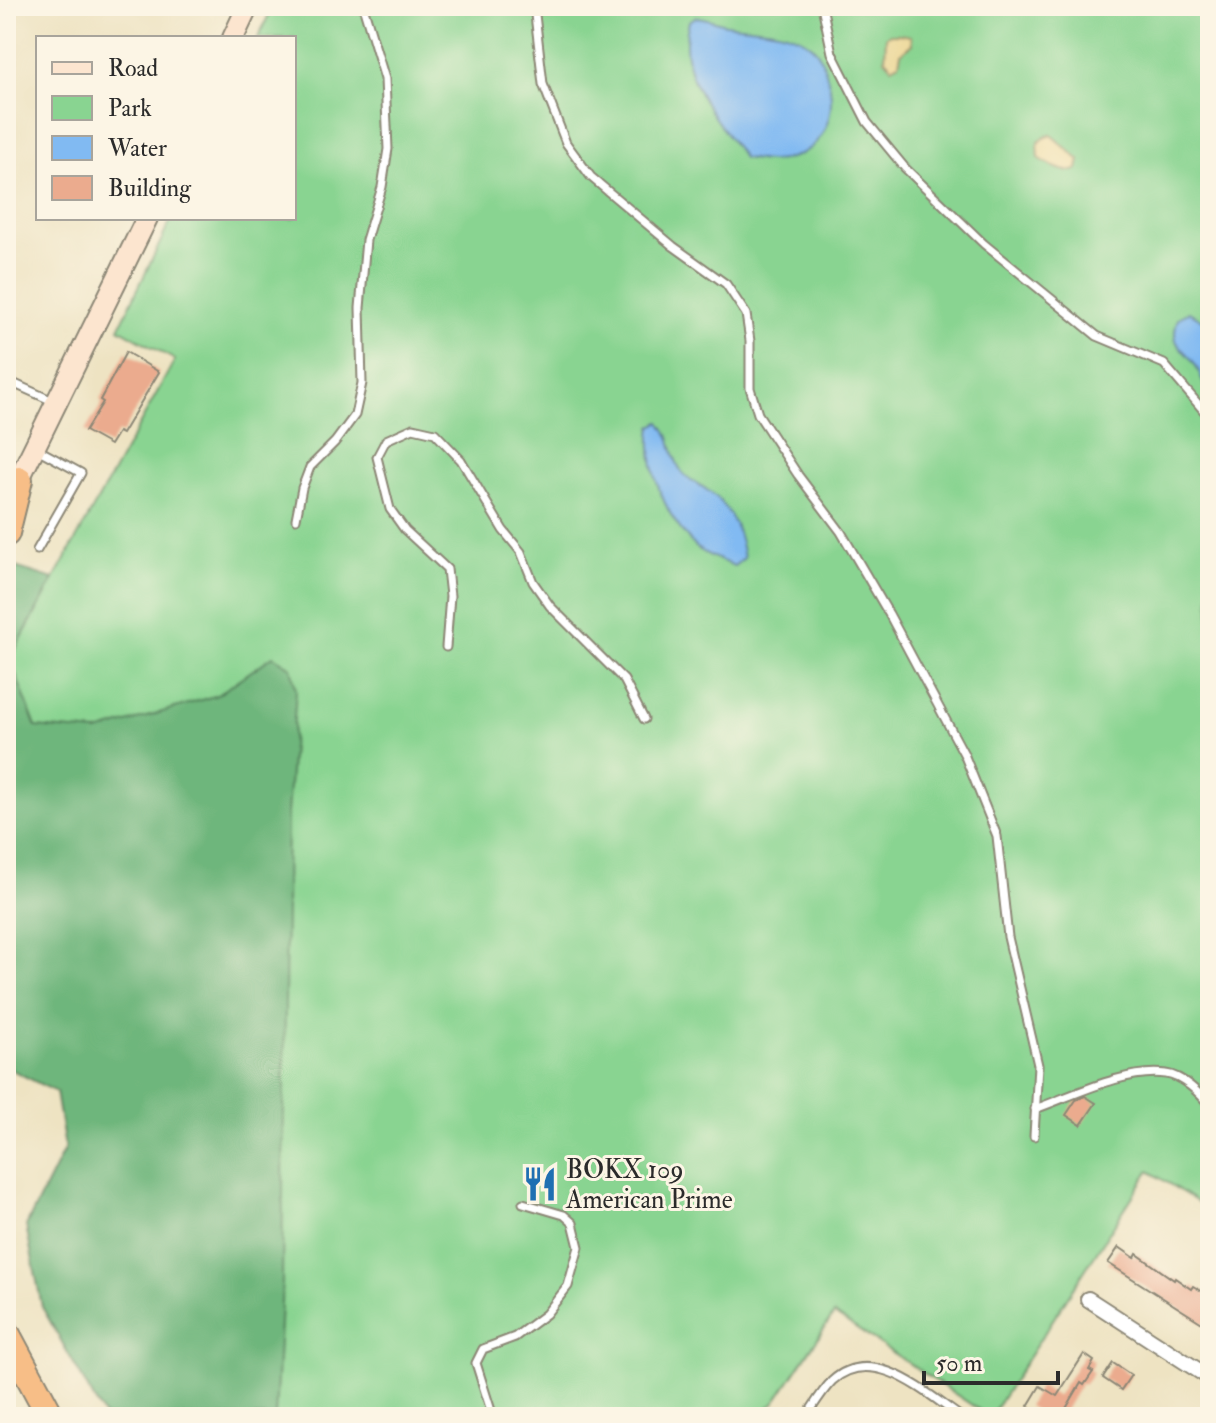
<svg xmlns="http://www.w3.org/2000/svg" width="1216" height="1423" font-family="'IM FELL Double Pica',serif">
<rect width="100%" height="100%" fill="#fcf5e5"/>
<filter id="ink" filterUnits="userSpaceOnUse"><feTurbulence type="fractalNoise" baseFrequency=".0125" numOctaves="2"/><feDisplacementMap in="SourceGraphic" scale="16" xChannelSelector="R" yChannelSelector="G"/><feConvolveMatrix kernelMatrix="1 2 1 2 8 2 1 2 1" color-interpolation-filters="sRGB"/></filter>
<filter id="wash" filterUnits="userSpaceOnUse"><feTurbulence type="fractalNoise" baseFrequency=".006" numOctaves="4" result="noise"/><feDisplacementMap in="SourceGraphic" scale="32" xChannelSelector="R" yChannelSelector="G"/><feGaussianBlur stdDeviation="1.8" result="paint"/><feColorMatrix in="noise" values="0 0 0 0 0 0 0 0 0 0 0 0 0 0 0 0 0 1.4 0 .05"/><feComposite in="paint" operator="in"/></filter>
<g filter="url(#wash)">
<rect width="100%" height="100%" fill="#eee3c2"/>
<path fill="#89d491" stroke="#5a805e" stroke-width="2" d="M 273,6 L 1210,6 L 1210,1210 L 1149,1171 L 990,1417 L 834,1314 L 774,1404 L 751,1417 L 172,1417 L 36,727 L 10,659 L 175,360 L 119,328 L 172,218 L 294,218 L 294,38 L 258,38 Z"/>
<path fill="#6eb67b" stroke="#4c7053" stroke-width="2" d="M 12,566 L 54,579 L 10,659 L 36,727 L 98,732 L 217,695 L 273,656 L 291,667 L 296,690 L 287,814 L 282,1285 L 275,1417 L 104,1417 L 42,1307 L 26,1226 L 65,1148 L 56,1092 L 6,1067 L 6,606 Z"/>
<g fill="#eeda9e" stroke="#8c8264" stroke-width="2">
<path d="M 899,34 L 911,36 L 912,44 L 901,53 L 899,63 L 892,67 L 885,59 L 886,37 L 890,34 Z"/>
<path d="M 1051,135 L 1080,160 L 1078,169 C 1068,176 1049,165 1039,158 L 1038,143 L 1045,137 Z"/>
</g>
<g fill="#81baf2" stroke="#56728e" stroke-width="2">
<path d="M 696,17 C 707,18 716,22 726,24 C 753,29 787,27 810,44 C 820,52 824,65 827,76 C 838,111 826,150 786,159 C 773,163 757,160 743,158 C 716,117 674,75 689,21 Z"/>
<path d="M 1189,312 L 1210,324 L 1210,395 C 1202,384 1203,381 1198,370 C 1188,347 1167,350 1178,318 Z"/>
<path d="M 660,422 C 676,442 670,456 682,472 C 688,480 699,484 707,490 C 730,505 740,531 744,558 L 734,566 C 721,560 704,555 695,546 C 664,515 646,468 652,426 Z"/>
</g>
<g id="blocks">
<g fill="#ebab8e">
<path d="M 126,352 L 159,372 L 122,434 L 118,432 L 110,445 L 85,431 L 103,402 L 100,400 Z"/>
<path d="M 1085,1096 L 1096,1103 L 1081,1125 L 1066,1115 L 1076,1100 Z"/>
<path d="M 1119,1247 L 1135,1258 L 1137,1254 L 1174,1280 L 1175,1278 L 1191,1289 L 1193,1286 L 1210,1296 L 1210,1328 L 1108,1263 Z"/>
<path d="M 1084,1354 L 1094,1361 L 1089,1370 L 1093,1372 L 1084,1385 L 1081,1383 L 1061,1417 L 1046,1417 L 1028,1406 L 1040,1386 L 1057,1396 Z"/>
<path d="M 1113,1363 L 1131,1375 L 1121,1390 L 1103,1378 Z"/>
</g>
</g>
</g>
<g filter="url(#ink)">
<use href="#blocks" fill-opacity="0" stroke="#8c8776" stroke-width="2"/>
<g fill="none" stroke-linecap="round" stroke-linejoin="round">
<g stroke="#8c8776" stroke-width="11">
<g id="lane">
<path d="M 534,6 L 543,84 L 566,143 L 591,177 L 673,246 L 726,284 L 746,314 L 750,341 L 750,388 L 758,414 L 798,475 L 841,532 L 889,614 L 964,754 L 997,836 L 1008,937 L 1038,1065 L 1034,1136"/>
<path d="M 822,6 L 832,53 L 867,122 L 905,168 L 984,244 L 1097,336 L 1164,364 L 1210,418"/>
<path d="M 6,380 L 55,402"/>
<path d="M 6,396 L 12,383"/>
<path d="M 296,519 L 302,488 L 310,467 L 335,442 L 355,415 L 362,383 L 360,308 L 366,240 L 382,187 L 388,149 L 385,79 L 363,6"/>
<path d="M 37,550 L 81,473 L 37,449"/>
<path d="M 446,647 L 450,596 L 447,569 L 405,530 L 390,509 L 377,457 L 386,440 L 413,428 L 435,433 L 461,460 L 503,530 L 521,552 L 533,582 L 550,606 L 624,680 L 644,719"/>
<path d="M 1035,1109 C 1072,1096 1126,1068 1166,1074 C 1182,1076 1200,1093 1210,1106"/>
<path d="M 493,1417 L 476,1363 L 483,1349 L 515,1337 L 546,1314 L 568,1286 L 579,1247 L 573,1223 L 564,1215 L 523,1203"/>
<path d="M 806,1417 C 814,1405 822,1391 832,1381 C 873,1343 927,1394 961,1417"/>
</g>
</g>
<g stroke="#8c8776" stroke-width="18">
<path id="street" d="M 1088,1299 L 1210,1378"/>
</g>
<g stroke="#8c8776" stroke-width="24">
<g id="secondary">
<path d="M 233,38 L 248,6"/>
<path d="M 13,491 L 147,218"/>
</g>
</g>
<g stroke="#8c8776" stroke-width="30">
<g id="highway">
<path d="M 6,533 L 19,480"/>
<path d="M 6,1333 L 51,1417"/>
</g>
</g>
<use href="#lane" stroke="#fff" stroke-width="7"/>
<use href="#street" stroke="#fff" stroke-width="14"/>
<use href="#secondary" stroke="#fce5cf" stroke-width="20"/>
<use href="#highway" stroke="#f7be87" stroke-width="26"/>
</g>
</g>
<defs>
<g id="restaurant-bare" transform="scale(2.76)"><path d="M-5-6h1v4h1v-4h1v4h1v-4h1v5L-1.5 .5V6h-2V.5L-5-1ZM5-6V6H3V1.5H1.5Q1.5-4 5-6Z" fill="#1f6fb2" stroke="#fcf5e5" stroke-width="2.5" paint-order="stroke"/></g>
</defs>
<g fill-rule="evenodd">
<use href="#restaurant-bare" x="540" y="1184"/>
</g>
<g text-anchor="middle" stroke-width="6" stroke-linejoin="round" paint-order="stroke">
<g font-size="26" fill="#2b2b2b" stroke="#fcf5e5" text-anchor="start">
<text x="566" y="1178">BOKX 109<tspan x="566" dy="30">American Prime</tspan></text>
</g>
</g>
<rect width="1216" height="1423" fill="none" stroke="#fcf5e5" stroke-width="32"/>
<rect x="36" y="36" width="260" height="184" fill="#fcf5e5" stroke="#a8a49b" stroke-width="2"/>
<rect x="52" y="62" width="40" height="12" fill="#fce5cf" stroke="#a8a49b" stroke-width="2"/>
<text x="108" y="76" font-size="24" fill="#2b2b2b">Road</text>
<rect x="52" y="96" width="40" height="24" fill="#89d491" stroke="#a8a49b" stroke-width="2"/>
<text x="108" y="116" font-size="24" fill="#2b2b2b">Park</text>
<rect x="52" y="136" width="40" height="24" fill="#81baf2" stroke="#a8a49b" stroke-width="2"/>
<text x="108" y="156" font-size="24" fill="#2b2b2b">Water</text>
<rect x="52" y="176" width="40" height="24" fill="#ebab8e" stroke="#a8a49b" stroke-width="2"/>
<text x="108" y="196" font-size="24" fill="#2b2b2b">Building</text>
<path d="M924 1371v12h134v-12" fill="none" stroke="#2b2b2b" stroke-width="4"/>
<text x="936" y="1371" font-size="24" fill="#2b2b2b" stroke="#fcf5e5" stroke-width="6" paint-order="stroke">50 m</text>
</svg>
